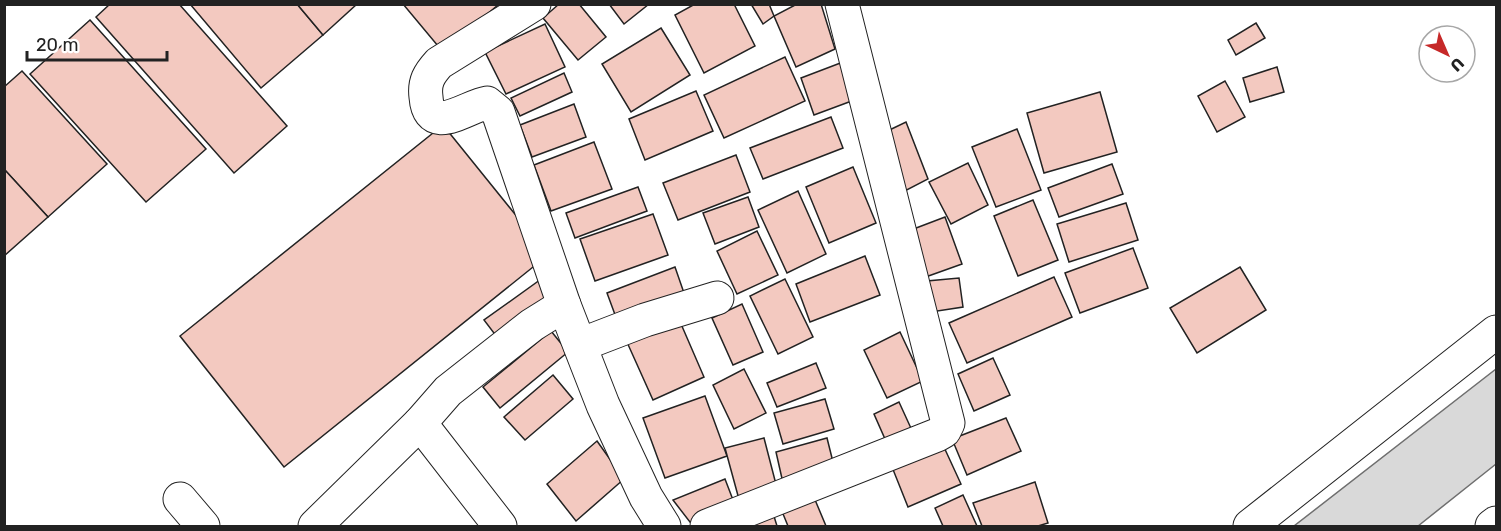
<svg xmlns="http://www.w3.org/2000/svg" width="1501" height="531" font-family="Rubik,sans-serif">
<rect width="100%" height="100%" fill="#fff"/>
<path fill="#d9d9d9" stroke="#6f6f6f" stroke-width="1.5" d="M 1496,369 L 1496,464 L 1418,526 L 1294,526 Z"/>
<g fill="#f3c9c0" stroke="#222" stroke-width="1.5">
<path d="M 110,4 L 179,4 L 287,126 L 234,173 L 96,17 Z"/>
<path d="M 190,4 L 297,4 L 323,35 L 261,88 Z"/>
<path d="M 297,4 L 357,4 L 323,35 Z"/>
<path d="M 403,4 L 499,4 L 443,52 Z"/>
<path d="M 559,4 L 579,4 L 606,37 L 578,60 L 543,18 Z"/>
<path d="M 609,4 L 649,4 L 624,24 Z"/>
<path d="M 695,4 L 734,4 L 755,46 L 704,73 L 675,15 Z"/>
<path d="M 751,4 L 769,4 L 774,16 L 763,24 Z"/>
<path d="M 797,4 L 821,4 L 835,49 L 796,67 L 774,16 Z"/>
<path d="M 90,20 L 206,149 L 146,202 L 30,74 Z"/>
<path d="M 1256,23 L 1265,38 L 1236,55 L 1228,40 Z"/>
<path d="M 545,24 L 565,67 L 506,94 L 485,52 Z"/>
<path d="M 661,28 L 690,75 L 631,112 L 602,64 Z"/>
<path d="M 785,57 L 805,101 L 724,138 L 704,95 Z"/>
<path d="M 843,62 L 857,99 L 814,115 L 801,78 Z"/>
<path d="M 1277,67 L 1284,92 L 1250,102 L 1243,78 Z"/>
<path d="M 22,71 L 107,164 L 48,217 L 4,169 L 4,87 Z"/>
<path d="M 564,73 L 572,92 L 520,116 L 511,98 Z"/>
<path d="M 1225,81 L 1245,117 L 1217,132 L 1198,96 Z"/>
<path d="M 696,91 L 713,131 L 645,160 L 629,119 Z"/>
<path d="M 1100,92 L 1117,152 L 1044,173 L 1027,113 Z"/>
<path d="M 574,104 L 586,137 L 532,157 L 520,125 Z"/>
<path d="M 831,117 L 843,148 L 763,179 L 750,148 Z"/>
<path d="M 906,122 L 928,179 L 899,194 L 877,136 Z"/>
<path d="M 443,125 L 548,255 L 284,467 L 180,336 Z"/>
<path d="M 1017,129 L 1041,190 L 996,207 L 972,147 Z"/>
<path d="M 594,142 L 612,189 L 551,211 L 534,165 Z"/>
<path d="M 736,155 L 750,192 L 678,220 L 663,183 Z"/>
<path d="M 968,163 L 988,205 L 951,224 L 929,182 Z"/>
<path d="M 1112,164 L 1123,194 L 1059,217 L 1048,188 Z"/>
<path d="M 853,167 L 876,223 L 829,243 L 806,187 Z"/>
<path d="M 4,169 L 48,217 L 4,256 Z"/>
<path d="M 638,187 L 647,211 L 575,238 L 566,213 Z"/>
<path d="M 798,191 L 826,254 L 787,273 L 758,210 Z"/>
<path d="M 748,197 L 759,227 L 715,244 L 703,213 Z"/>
<path d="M 1033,200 L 1058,260 L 1018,276 L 994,216 Z"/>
<path d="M 1126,203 L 1138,240 L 1069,262 L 1057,224 Z"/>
<path d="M 653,214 L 668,255 L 595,281 L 580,239 Z"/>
<path d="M 945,217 L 962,264 L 920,279 L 903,233 Z"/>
<path d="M 757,231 L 778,275 L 737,294 L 717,251 Z"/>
<path d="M 1133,248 L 1148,288 L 1080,313 L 1065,273 Z"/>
<path d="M 865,256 L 880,295 L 810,322 L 796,284 Z"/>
<path d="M 675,267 L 684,293 L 617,320 L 607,293 Z"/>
<path d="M 1240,267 L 1266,310 L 1197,353 L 1170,308 Z"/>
<path d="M 544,277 L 559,298 L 500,341 L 484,320 Z"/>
<path d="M 1054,277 L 1072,317 L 967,363 L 949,323 Z"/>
<path d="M 959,278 L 963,307 L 931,312 L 927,281 Z"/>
<path d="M 785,279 L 813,337 L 778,354 L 750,296 Z"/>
<path d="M 742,304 L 763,352 L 733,365 L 712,318 Z"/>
<path d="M 678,317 L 704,377 L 653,400 L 626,340 Z"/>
<path d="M 551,331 L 568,352 L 500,408 L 483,387 Z"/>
<path d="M 900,332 L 923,381 L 887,398 L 864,350 Z"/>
<path d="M 993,358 L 1010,395 L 974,411 L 958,374 Z"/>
<path d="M 816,363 L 826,388 L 777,407 L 767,383 Z"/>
<path d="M 744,369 L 766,413 L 734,429 L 713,385 Z"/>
<path d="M 553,375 L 573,399 L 525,440 L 504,417 Z"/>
<path d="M 705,396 L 727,456 L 665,478 L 643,418 Z"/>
<path d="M 825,399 L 834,429 L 783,444 L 774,413 Z"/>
<path d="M 899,402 L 915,437 L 889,448 L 874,414 Z"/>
<path d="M 1006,418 L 1021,451 L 967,475 L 952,439 Z"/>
<path d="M 764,438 L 778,492 L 740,503 L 725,448 Z"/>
<path d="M 827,438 L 835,470 L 783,483 L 776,452 Z"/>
<path d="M 597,441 L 624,479 L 576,521 L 547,484 Z"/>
<path d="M 943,445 L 961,484 L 908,507 L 892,467 Z"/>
<path d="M 725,479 L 738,513 L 693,526 L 673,500 Z"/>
<path d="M 1035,482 L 1048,523 L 1038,526 L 982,526 L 973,503 Z"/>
<path d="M 813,495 L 826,526 L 788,526 L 781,509 Z"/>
<path d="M 963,495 L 977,526 L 943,526 L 935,508 Z"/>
<path d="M 773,513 L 777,526 L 741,526 Z"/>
</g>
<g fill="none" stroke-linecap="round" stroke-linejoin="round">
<g stroke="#222" stroke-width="35">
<g id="minor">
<path d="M 534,4 L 439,63 C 429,74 424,82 426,97 C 429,138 467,106 487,103 L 498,112 L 564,305 L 603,405 L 646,497 L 664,526"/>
<path d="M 580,345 L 645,320 L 717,298"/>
<path d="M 420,423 L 500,526"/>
<path d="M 180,499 L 203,526"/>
<path d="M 315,526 L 420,423 L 448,391 L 532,325 L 564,305"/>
<path d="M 707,526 L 937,435 L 944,431 L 948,423 L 842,4"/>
<path d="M 1250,526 L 1496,332"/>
<path d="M 1492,526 L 1496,523"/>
</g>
</g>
<use href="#minor" stroke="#fff" stroke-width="33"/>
</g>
<rect width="1501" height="531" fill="none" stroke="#222222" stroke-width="12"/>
<g transform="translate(1447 54) rotate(136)"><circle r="28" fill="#ffffff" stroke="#a7a7a7" stroke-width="1.5"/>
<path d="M0-4.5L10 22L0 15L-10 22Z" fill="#c62828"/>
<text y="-9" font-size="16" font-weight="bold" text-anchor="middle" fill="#222222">U</text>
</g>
<path d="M27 51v9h140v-9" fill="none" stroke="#222222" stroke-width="3"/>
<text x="36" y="51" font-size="18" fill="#222222" stroke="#ffffff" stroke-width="4.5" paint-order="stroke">20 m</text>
</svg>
